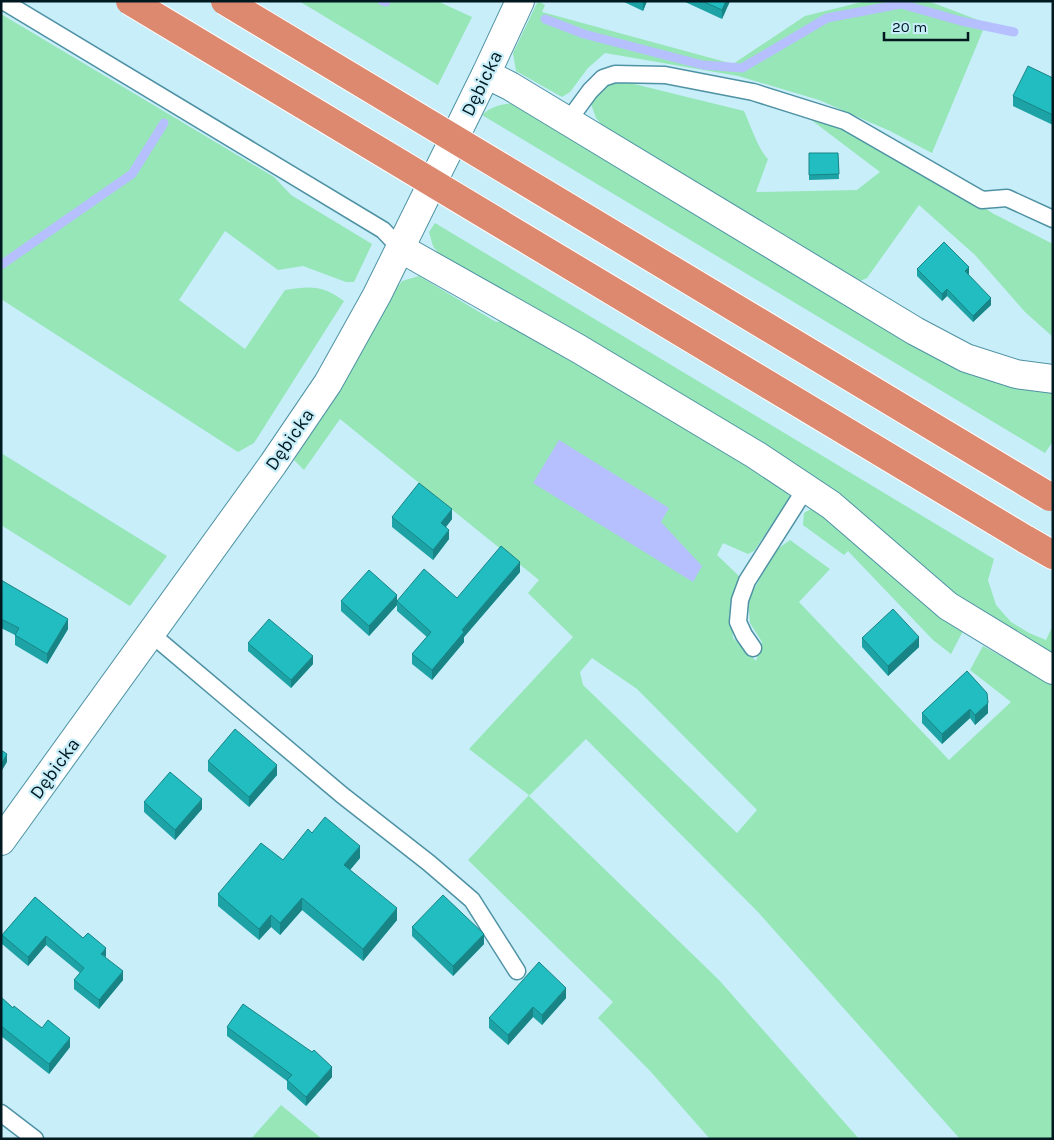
<svg xmlns="http://www.w3.org/2000/svg" width="1054" height="1140" font-family="Karla,sans-serif">
<rect width="100%" height="100%" fill="#c7eef9"/>
<g fill="#96e6b7" fill-rule="evenodd">
<path d="M 299,1 L 437,1 L 472,17 L 438,85 Z"/>
<path d="M 538,1 L 545,5 L 542,12 L 733,64 L 805,16 L 866,1 L 928,1 L 986,23 L 932,153 L 890,131 L 819,100 L 738,76 L 605,53 L 588,68 L 570,92 L 562,97 L 516,71 L 513,53 Z"/>
<path d="M 1,14 L 274,177 L 291,195 L 372,244 L 354,282 L 346,282 L 303,266 L 278,270 L 225,231 L 179,300 L 245,349 L 285,290 C 311,286 322,285 344,301 L 254,443 L 238,452 L 1,299 Z"/>
<path d="M 618,80 L 744,111 C 750,124 759,151 768,159 L 756,192 L 857,190 L 880,172 L 810,119 L 836,125 L 943,182 L 994,214 L 1053,244 L 1053,337 L 1025,312 L 975,255 L 919,205 L 867,278 L 858,282 L 611,135 L 596,118 L 591,104 L 599,88 Z"/>
<path d="M 515,103 L 971,367 L 1042,392 L 1053,393 L 1053,441 L 1045,453 L 482,115 C 492,106 502,104 515,103 Z"/>
<path d="M 435,223 L 994,559 L 988,580 L 996,605 L 1011,622 L 1029,633 L 1046,640 L 1053,625 L 1053,658 L 1013,636 L 658,384 L 439,254 L 433,246 L 429,232 Z"/>
<path d="M 419,276 L 496,322 L 510,320 L 785,489 L 790,497 L 754,551 L 748,554 L 723,543 L 717,555 L 740,577 L 731,611 L 733,638 L 756,661 L 762,642 L 750,623 L 748,600 L 775,551 L 790,540 L 830,569 L 799,602 L 949,760 L 1011,702 L 970,670 L 983,646 L 1053,685 L 1053,1139 L 960,1139 L 758,912 L 586,739 L 529,796 L 719,980 L 859,1139 L 710,1139 L 651,1072 L 598,1018 L 613,1002 L 468,860 L 529,795 L 469,749 L 573,637 L 528,593 L 539,580 L 340,419 L 304,470 L 294,460 L 354,366 L 391,296 L 402,281 ZM 592,658 L 637,689 L 757,810 L 737,833 L 583,685 L 580,672 Z"/>
<path d="M 1,453 L 167,556 L 130,606 L 1,525 Z"/>
<path d="M 816,506 L 963,631 L 951,654 L 933,640 L 848,551 L 844,555 L 803,525 L 804,513 Z"/>
<path d="M 281,1105 L 322,1139 L 251,1139 Z"/>
</g>
<path fill="#b6c0fe" d="M 559,440 L 669,508 L 661,522 L 702,566 L 693,582 L 533,483 Z"/>
<g fill="none" stroke-linecap="round" stroke-linejoin="round">
<g stroke="#b6c0fe" stroke-width="9">
<path d="M 382,1 L 386,2"/>
<path d="M 545,19 L 584,34 L 703,65 L 742,68 L 827,18 L 901,4 L 961,21 L 1014,32"/>
<path d="M 1,265 L 132,174 L 164,123"/>
</g>
<g stroke="#4f92a4" stroke-width="19">
<g id="service">
<path d="M 3,1 L 383,230 L 400,248"/>
<path d="M 568,121 L 590,91 L 603,78 L 615,74 L 665,75 L 753,92 L 845,121 L 982,200 L 1007,198 L 1053,219"/>
<path d="M 150,633 L 342,795 L 429,863 L 472,900 L 517,971"/>
<path d="M 753,648 L 744,635 L 738,622 L 740,600 L 747,581 L 806,488"/>
<path d="M 1,1113 L 35,1139"/>
</g>
</g>
<g stroke="#4f92a4" stroke-width="30">
<g id="minor">
<path d="M 486,74 L 510,86 L 915,331 L 966,358 L 1016,374 L 1053,379"/>
<path d="M 400,248 L 579,349 L 756,455 L 831,505 L 948,606 L 1053,670"/>
</g>
</g>
<g stroke="#4f92a4" stroke-width="30">
<path id="tertiary" d="M 1,841 L 273,464 L 328,383 L 377,295 L 486,74 L 520,1"/>
</g>
<g stroke="#fff" stroke-width="30">
<path id="motorway" d="M 1025,539 L 1053,555"/>
</g>
<use href="#service" stroke="#fff" stroke-width="16"/>
<use href="#minor" stroke="#fff" stroke-width="28"/>
<use href="#tertiary" stroke="#fff" stroke-width="28"/>
<use href="#motorway" stroke="#dd8970" stroke-width="28"/>
<g stroke="#fff" stroke-width="30" stroke-linecap="butt">
<g id="motorway-bridge">
<path d="M 130,1 L 1025,539"/>
<path d="M 225,1 L 1050,497"/>
</g>
</g>
<use href="#motorway-bridge" stroke="#dd8970" stroke-width="28"/>
</g>
<g fill="#1da3a5">
<path d="M 622,1 L 647,1 L 643,11 Z"/>
<path d="M 683,1 L 730,1 L 722,19 Z"/>
<path d="M 1053,78 L 1053,125 L 1013,106 L 1013,96 Z"/>
<path d="M 809,153 L 838,153 L 839,179 L 809,180 Z"/>
<path d="M 917,269 L 969,274 L 968,275 L 991,305 L 973,322 L 947,296 L 942,301 L 917,276 Z"/>
<path d="M 392,517 L 452,519 L 446,527 L 449,539 L 433,560 L 392,527 Z"/>
<path d="M 520,572 L 464,637 L 464,642 L 432,680 L 412,664 L 412,654 L 427,637 L 397,611 L 397,605 L 369,636 L 341,611 L 341,601 L 397,601 L 457,598 Z"/>
<path d="M 1,580 L 68,629 L 47,664 L 15,645 L 15,635 L 1,628 Z"/>
<path d="M 862,638 L 919,647 L 888,676 L 862,647 Z"/>
<path d="M 248,643 L 313,664 L 291,688 L 248,651 Z"/>
<path d="M 967,671 L 988,713 L 975,725 L 970,718 L 942,744 L 922,723 L 922,713 Z"/>
<path d="M 208,761 L 277,775 L 249,807 L 208,771 Z"/>
<path d="M 144,802 L 202,809 L 175,840 L 144,812 Z"/>
<path d="M 312,833 L 360,858 L 350,870 L 397,920 L 363,961 L 302,910 L 280,935 L 271,927 L 259,940 L 218,906 L 218,894 L 283,860 Z"/>
<path d="M 35,897 L 105,957 L 123,980 L 99,1009 L 74,989 L 74,980 L 80,973 L 46,945 L 28,966 L 2,944 L 2,935 Z"/>
<path d="M 412,927 L 484,944 L 453,976 L 412,936 Z"/>
<path d="M 1,997 L 13,1008 L 42,1028 L 70,1047 L 49,1074 L 1,1036 Z"/>
<path d="M 566,998 L 542,1025 L 533,1017 L 508,1045 L 489,1028 L 489,1018 Z"/>
<path d="M 227,1027 L 332,1077 L 306,1106 L 287,1089 L 287,1081 L 227,1036 Z"/>
</g>
<g fill="#188486">
<path d="M 643,1 L 647,1 L 643,11 Z"/>
<path d="M 726,1 L 730,1 L 722,19 L 722,10 Z"/>
<path d="M 969,267 L 969,274 L 965,278 L 965,271 Z"/>
<path d="M 947,289 L 947,296 L 942,301 L 942,294 Z"/>
<path d="M 991,298 L 991,305 L 973,322 L 973,316 Z"/>
<path d="M 452,509 L 452,519 L 441,533 L 441,523 Z"/>
<path d="M 449,530 L 449,539 L 433,560 L 433,550 Z"/>
<path d="M 520,562 L 520,572 L 464,637 L 464,642 L 432,680 L 432,670 L 462,630 Z"/>
<path d="M 397,595 L 397,605 L 369,636 L 369,626 Z"/>
<path d="M 68,619 L 68,629 L 47,664 L 47,654 Z"/>
<path d="M 919,637 L 919,647 L 888,676 L 888,666 Z"/>
<path d="M 313,656 L 313,664 L 291,688 L 291,680 Z"/>
<path d="M 988,703 L 988,713 L 975,725 L 975,715 Z"/>
<path d="M 970,709 L 970,718 L 942,744 L 942,734 Z"/>
<path d="M 7,754 L 7,762 L 1,772 L 1,764 Z"/>
<path d="M 277,765 L 277,775 L 249,807 L 249,797 Z"/>
<path d="M 202,799 L 202,809 L 175,840 L 175,830 Z"/>
<path d="M 360,846 L 360,858 L 344,877 L 344,865 Z"/>
<path d="M 302,898 L 302,910 L 280,935 L 280,923 Z"/>
<path d="M 397,908 L 397,920 L 363,961 L 363,949 Z"/>
<path d="M 271,915 L 271,927 L 259,940 L 259,929 Z"/>
<path d="M 484,934 L 484,944 L 453,976 L 453,966 Z"/>
<path d="M 46,936 L 46,945 L 28,966 L 28,957 Z"/>
<path d="M 106,948 L 106,957 L 101,954 Z"/>
<path d="M 123,971 L 123,980 L 99,1009 L 99,1000 Z"/>
<path d="M 566,988 L 566,998 L 542,1025 L 542,1015 Z"/>
<path d="M 533,1007 L 533,1017 L 508,1045 L 508,1035 Z"/>
<path d="M 70,1038 L 70,1047 L 49,1074 L 49,1064 Z"/>
<path d="M 332,1067 L 332,1077 L 306,1106 L 306,1097 Z"/>
</g>
<g fill="#22bdc0" stroke="#188486">
<path d="M 702,1 L 726,1 L 722,10 Z"/>
<path d="M 1028,66 L 1053,78 L 1053,115 L 1013,96 Z"/>
<path d="M 809,153 L 838,153 L 839,174 L 809,175 Z"/>
<path d="M 944,242 L 969,267 L 965,271 L 991,298 L 973,316 L 947,289 L 942,294 L 917,269 Z"/>
<path d="M 419,483 L 452,509 L 441,523 L 449,530 L 433,550 L 392,517 Z"/>
<path d="M 501,546 L 520,562 L 462,630 L 464,632 L 432,670 L 412,654 L 431,632 L 397,601 L 424,569 L 457,598 Z"/>
<path d="M 369,570 L 397,595 L 369,626 L 341,601 Z"/>
<path d="M 1,580 L 68,619 L 47,654 L 15,635 L 19,628 L 1,619 Z"/>
<path d="M 893,609 L 919,637 L 888,666 L 862,638 Z"/>
<path d="M 269,619 L 313,656 L 291,680 L 248,643 Z"/>
<path d="M 967,671 L 987,693 L 988,703 L 975,715 L 970,709 L 942,734 L 922,713 Z"/>
<path d="M 235,729 L 277,765 L 249,797 L 208,761 Z"/>
<path d="M 1,750 L 7,754 L 1,764 Z"/>
<path d="M 170,772 L 202,799 L 175,830 L 144,802 Z"/>
<path d="M 325,817 L 360,846 L 344,865 L 397,908 L 363,949 L 302,898 L 280,923 L 271,915 L 259,929 L 218,894 L 261,843 L 283,860 L 308,829 L 312,833 Z"/>
<path d="M 443,895 L 484,934 L 453,966 L 412,927 Z"/>
<path d="M 35,897 L 83,938 L 88,933 L 106,948 L 101,954 L 123,971 L 99,1000 L 74,980 L 84,968 L 46,936 L 28,957 L 2,935 Z"/>
<path d="M 539,962 L 566,988 L 542,1015 L 533,1007 L 508,1035 L 489,1018 Z"/>
<path d="M 1,997 L 13,1008 L 14,1006 L 42,1028 L 48,1020 L 70,1038 L 49,1064 L 1,1026 Z"/>
<path d="M 243,1004 L 312,1052 L 314,1050 L 332,1067 L 306,1097 L 287,1080 L 292,1075 L 227,1027 Z"/>
</g>
<g text-anchor="middle" stroke-width="4.5" stroke-linejoin="round" paint-order="stroke">
<g font-size="19" fill="#001920" stroke="#c7eef9">
<text transform="translate(481 83) rotate(-64)" y="7">Dębicka</text>
<text transform="translate(289 439) rotate(-55)" y="7">Dębicka</text>
<text transform="translate(54 768) rotate(-54)" y="7">Dębicka</text>
</g>
</g>
<rect width="1054" height="1140" fill="none" stroke="#001920" stroke-width="5"/>
<path d="M884 32v8h84v-8" fill="none" stroke="#001920" stroke-width="2.5"/>
<text x="892" y="32" font-size="15" fill="#001920" stroke="#c7eef9" stroke-width="4" paint-order="stroke">20 m</text>
</svg>
